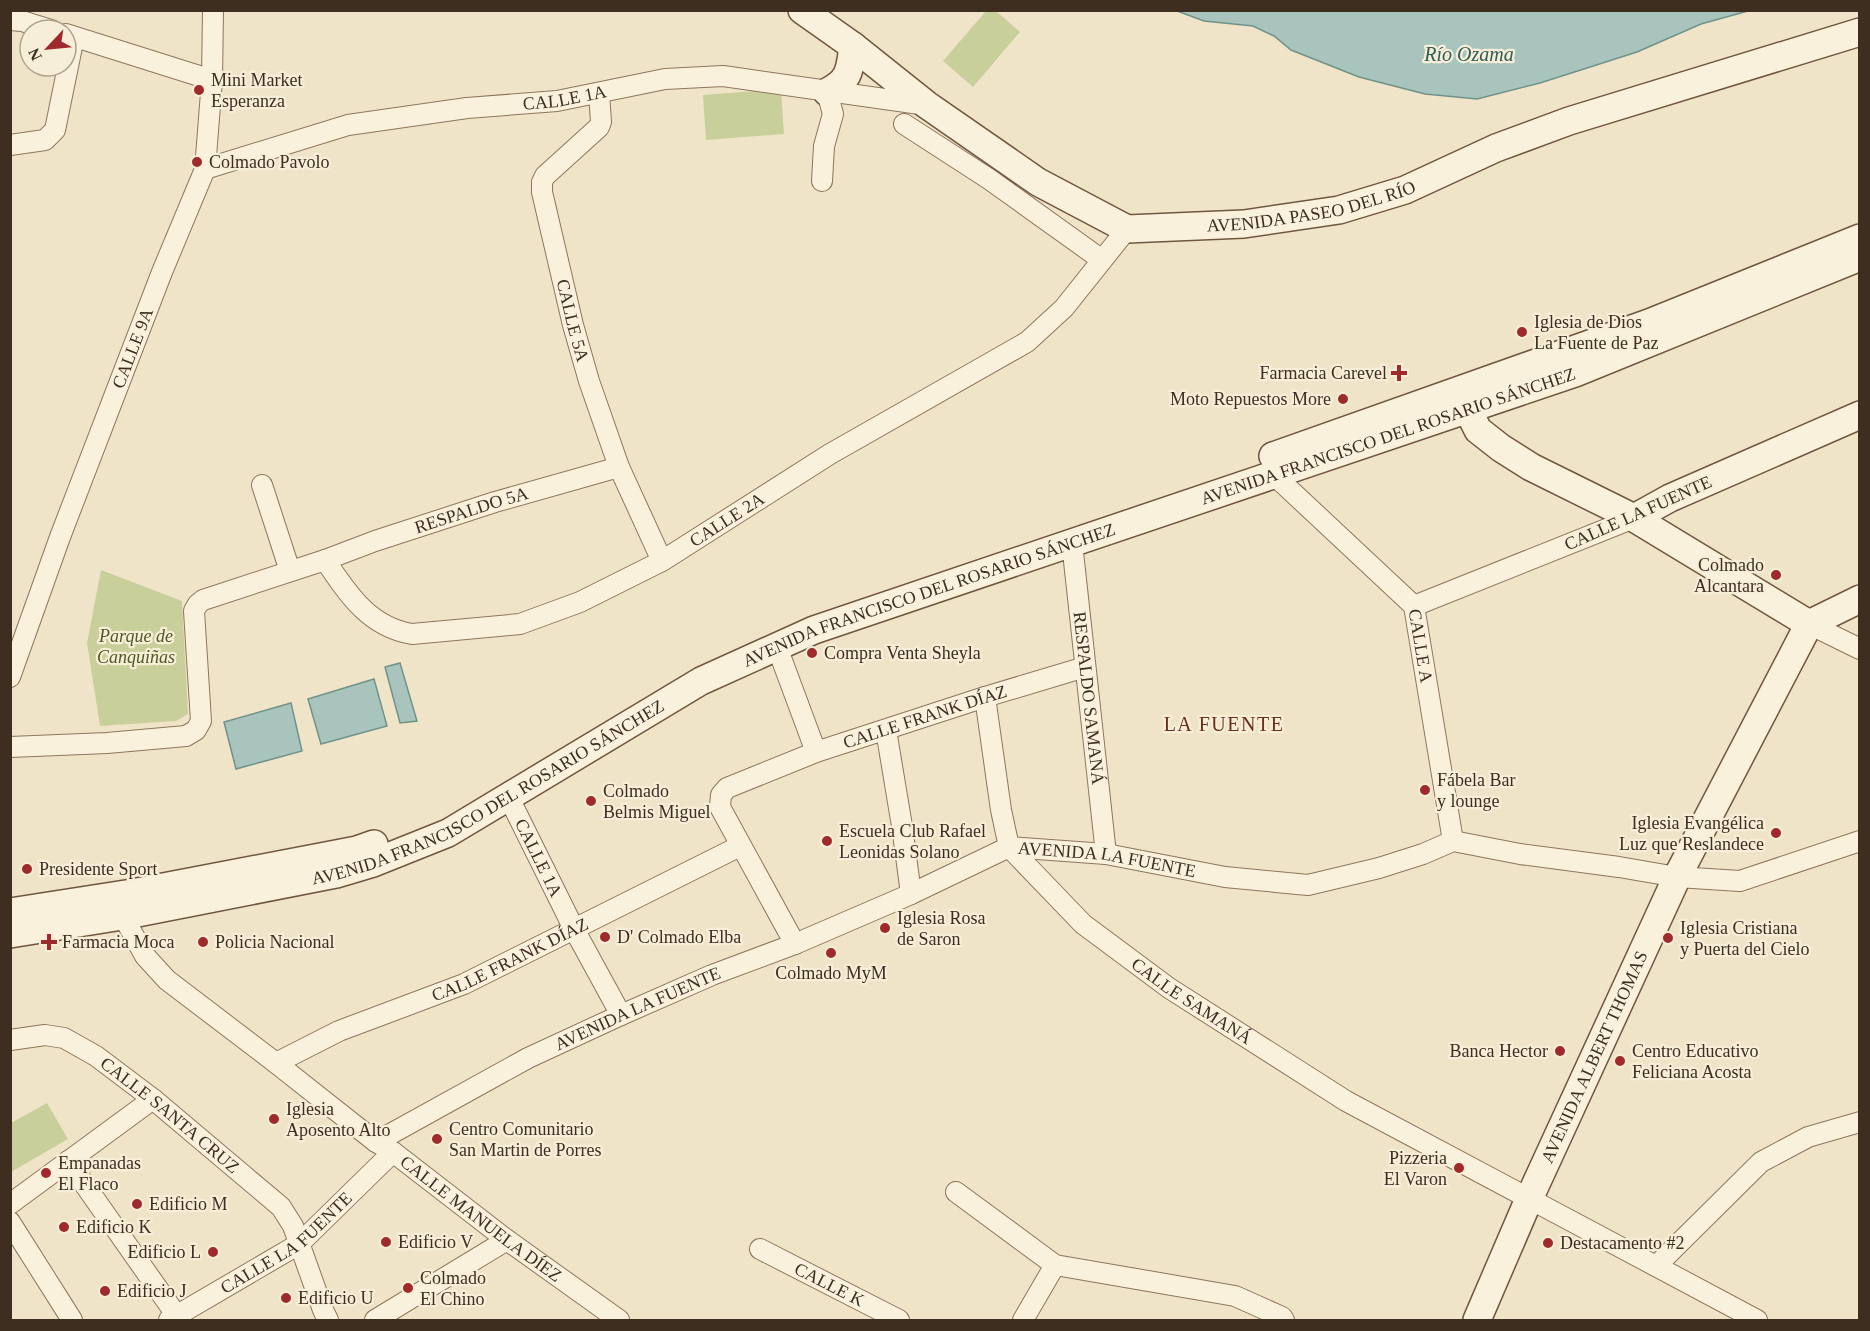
<svg xmlns="http://www.w3.org/2000/svg" width="1870" height="1331" font-family="'Times New Roman',serif">
<rect width="100%" height="100%" fill="#f0e4c8"/>
<g fill="#c9cf9b">
<path d="M 986,11 L 996,11 L 1020,32 L 973,87 L 943,61 Z"/>
<path d="M 781,89 L 784,134 L 706,140 L 703,95 Z"/>
<path d="M 101,570 L 182,601 L 188,714 L 176,721 L 100,726 L 87,643 Z"/>
<path d="M 47,1103 L 68,1139 L 11,1172 L 11,1123 Z"/>
</g>
<g fill="#a9c4bc" stroke="#6f938a" stroke-width="1.5">
<path d="M 1177,11 L 1177,10 L 1748,11 L 1701,24 L 1637,52 L 1540,83 L 1477,99 L 1425,94 L 1359,77 L 1291,50 L 1274,36 L 1253,26 L 1204,21 Z"/>
<path d="M 400,663 L 417,721 L 400,723 L 385,667 Z"/>
<path d="M 374,679 L 387,726 L 321,744 L 308,699 Z"/>
<path d="M 291,703 L 302,751 L 236,769 L 224,722 Z"/>
</g>
<g fill="none" stroke-linecap="round" stroke-linejoin="round">
<g stroke="#8d765c" stroke-width="22">
<g id="street">
<path d="M 10,20 L 22,21 L 51,30"/>
<path d="M 66,34 L 212,80"/>
<path id="s1" d="M 599,93 L 601,122 L 599,127 L 545,176 L 542,182 L 542,192 L 573,325 L 589,381 L 619,467 L 662,561"/>
<path d="M 904,124 L 989,179 L 1102,260"/>
<path d="M 10,145 L 45,140 L 55,130 L 74,37"/>
<path id="s2" d="M 205,169 L 348,125 L 467,108 L 557,101 L 665,79 L 723,76 L 927,105"/>
<path d="M 822,181 L 824,146 L 833,114 L 827,92"/>
<path id="s3" d="M 1274,475 L 1414,606 L 1453,841"/>
<path d="M 262,485 L 290,571"/>
<path id="s4" d="M 1072,543 L 1106,854"/>
<path id="s5" d="M 325,560 C 348,594 369,627 412,634 L 520,624 L 580,602 L 662,561 L 830,454 L 1027,342 L 1064,308 L 1127,229"/>
<path d="M 1414,606 L 1634,518"/>
<path d="M 1809,624 L 1860,649"/>
<path d="M 777,647 L 816,752"/>
<path id="s6" d="M 10,677 L 60,537 L 162,272 L 205,169 L 212,80 L 213,10"/>
<path id="s7" d="M 985,697 L 1001,810 L 1009,847 L 1083,924 L 1169,988 L 1346,1101 L 1757,1320"/>
<path d="M 886,730 L 902,826 L 911,894"/>
<path id="s8" d="M 10,747 L 107,743 L 186,736 L 196,730 L 201,721 L 194,611 L 198,604 L 203,600 L 325,560 L 375,541 L 495,502 L 619,467"/>
<path id="s9" d="M 508,796 L 574,929 L 621,1015"/>
<path id="s10" d="M 118,907 L 145,956 L 167,980 L 276,1063 L 376,1142 L 393,1152 L 507,1240 L 619,1320"/>
<path id="s11" d="M 795,944 L 720,807 L 721,795 L 727,788 L 816,752 L 985,697 L 1085,667"/>
<path id="s12" d="M 10,1040 L 45,1035 L 64,1038 L 96,1056 L 153,1099 L 281,1207 L 293,1226 L 323,1310 L 328,1320"/>
<path id="s13" d="M 276,1063 L 339,1031 L 464,984 L 740,846"/>
<path id="s14" d="M 376,1142 L 528,1058 L 621,1015 L 712,975 L 795,944 L 911,894 L 1009,847 L 1106,854 L 1225,877 L 1308,885 L 1379,868 L 1423,854 L 1453,841 L 1520,854 L 1619,867 L 1677,877 L 1740,881 L 1860,841"/>
<path d="M 68,1161 L 177,1316"/>
<path d="M 956,1192 L 1055,1265 L 1235,1296 L 1282,1317 L 1284,1320"/>
<path d="M 10,1204 L 153,1099"/>
<path d="M 10,1222 L 72,1320"/>
<path id="s15" d="M 760,1249 L 899,1320"/>
<path d="M 1656,1266 L 1761,1162 L 1808,1137 L 1860,1122"/>
<path id="s16" d="M 169,1320 L 299,1244 L 393,1152"/>
<path d="M 375,1320 L 507,1240"/>
<path d="M 1023,1320 L 1055,1265"/>
</g>
</g>
<g stroke="#6f573f" stroke-width="30">
<g id="secondary">
<path id="s17" d="M 802,10 L 853,46 L 927,105 L 1038,182 L 1127,229 L 1244,224 L 1339,210 L 1405,190 L 1496,148 L 1569,121 L 1860,32"/>
<path d="M 827,92 C 850,81 850,69 853,46"/>
<path d="M 1460,394 L 1478,430 L 1501,448 L 1531,467 L 1634,518 L 1809,624"/>
<path d="M 1273,456 L 1649,323 L 1860,238"/>
<path d="M 1634,518 L 1670,498 L 1860,415"/>
<path d="M 10,912 L 132,893 L 357,850 L 374,844"/>
<path id="s18" d="M 10,934 L 122,916 L 336,874 L 373,863 L 448,833 L 701,681 L 814,630 L 1575,373 L 1860,257"/>
<path id="s19" d="M 1477,1320 L 1529,1199 L 1677,877 L 1809,624 L 1860,599"/>
</g>
</g>
<use href="#street" stroke="#faf1dc" stroke-width="20"/>
<use href="#secondary" stroke="#faf1dc" stroke-width="27"/>
</g>
<g fill="#9e2a2b" stroke="#f7eed8" stroke-width="2">
<circle cx="199" cy="90" r="6"/>
<circle cx="197" cy="162" r="6"/>
<circle cx="1522" cy="332" r="6"/>
<path d="M1396 364h6v6h6v6h-6v6h-6v-6h-6v-6h6z"/>
<circle cx="1343" cy="399" r="6"/>
<circle cx="1776" cy="575" r="6"/>
<circle cx="812" cy="653" r="6"/>
<circle cx="1425" cy="790" r="6"/>
<circle cx="591" cy="801" r="6"/>
<circle cx="1776" cy="833" r="6"/>
<circle cx="827" cy="841" r="6"/>
<circle cx="27" cy="869" r="6"/>
<circle cx="885" cy="928" r="6"/>
<circle cx="605" cy="937" r="6"/>
<circle cx="1668" cy="938" r="6"/>
<path d="M46 933h6v6h6v6h-6v6h-6v-6h-6v-6h6z"/>
<circle cx="203" cy="942" r="6"/>
<circle cx="831" cy="953" r="6"/>
<circle cx="1560" cy="1051" r="6"/>
<circle cx="1620" cy="1061" r="6"/>
<circle cx="274" cy="1119" r="6"/>
<circle cx="437" cy="1139" r="6"/>
<circle cx="1459" cy="1168" r="6"/>
<circle cx="46" cy="1173" r="6"/>
<circle cx="137" cy="1204" r="6"/>
<circle cx="64" cy="1227" r="6"/>
<circle cx="386" cy="1242" r="6"/>
<circle cx="1548" cy="1243" r="6"/>
<circle cx="213" cy="1252" r="6"/>
<circle cx="408" cy="1288" r="6"/>
<circle cx="105" cy="1291" r="6"/>
<circle cx="286" cy="1298" r="6"/>
</g>
<g text-anchor="middle" stroke-width="4.5" stroke-linejoin="round" paint-order="stroke">
<g font-size="18" fill="#3d2e20" stroke="#f7eed8" text-anchor="start">
<text x="211" y="86">Mini Market<tspan x="211" dy="21">Esperanza</tspan></text>
<text x="209" y="168">Colmado Pavolo</text>
<text x="1534" y="328">Iglesia de Dios<tspan x="1534" dy="21">La Fuente de Paz</tspan></text>
<text x="1387" y="379" text-anchor="end">Farmacia Carevel</text>
<text x="1331" y="405" text-anchor="end">Moto Repuestos More</text>
<text x="1764" y="571" text-anchor="end">Colmado<tspan x="1764" dy="21">Alcantara</tspan></text>
<text x="824" y="659">Compra Venta Sheyla</text>
<text x="1437" y="786">Fábela Bar<tspan x="1437" dy="21">y lounge</tspan></text>
<text x="603" y="797">Colmado<tspan x="603" dy="21">Belmis Miguel</tspan></text>
<text x="1764" y="829" text-anchor="end">Iglesia Evangélica<tspan x="1764" dy="21">Luz que Reslandece</tspan></text>
<text x="839" y="837">Escuela Club Rafael<tspan x="839" dy="21">Leonidas Solano</tspan></text>
<text x="39" y="875">Presidente Sport</text>
<text x="897" y="924">Iglesia Rosa<tspan x="897" dy="21">de Saron</tspan></text>
<text x="1680" y="934">Iglesia Cristiana<tspan x="1680" dy="21">y Puerta del Cielo</tspan></text>
<text x="617" y="943">D' Colmado Elba</text>
<text x="62" y="948">Farmacia Moca</text>
<text x="215" y="948">Policia Nacional</text>
<text x="831" y="979" text-anchor="middle">Colmado MyM</text>
<text x="1548" y="1057" text-anchor="end">Banca Hector</text>
<text x="1632" y="1057">Centro Educativo<tspan x="1632" dy="21">Feliciana Acosta</tspan></text>
<text x="286" y="1115">Iglesia<tspan x="286" dy="21">Aposento Alto</tspan></text>
<text x="449" y="1135">Centro Comunitario<tspan x="449" dy="21">San Martin de Porres</tspan></text>
<text x="1447" y="1164" text-anchor="end">Pizzeria<tspan x="1447" dy="21">El Varon</tspan></text>
<text x="58" y="1169">Empanadas<tspan x="58" dy="21">El Flaco</tspan></text>
<text x="149" y="1210">Edificio M</text>
<text x="76" y="1233">Edificio K</text>
<text x="398" y="1248">Edificio V</text>
<text x="1560" y="1249">Destacamento #2</text>
<text x="201" y="1258" text-anchor="end">Edificio L</text>
<text x="420" y="1284">Colmado<tspan x="420" dy="21">El Chino</tspan></text>
<text x="117" y="1297">Edificio J</text>
<text x="298" y="1304">Edificio U</text>
</g>
<g font-size="18" fill="#3d2e20" stroke="#f7eed8">
<text dy="6" stroke="none"><textPath href="#s2" startOffset="368">CALLE 1A</textPath></text>
<text dy="6" stroke="none"><textPath href="#s17" startOffset="579">AVENIDA PASEO DEL RÍO</textPath></text>
<text dy="6" stroke="none"><textPath href="#s1" startOffset="256">CALLE 5A</textPath></text>
<text dy="6" stroke="none"><textPath href="#s6" startOffset="351">CALLE 9A</textPath></text>
<text dy="6" stroke="none"><textPath href="#s18" startOffset="1476">AVENIDA FRANCISCO DEL ROSARIO SÁNCHEZ</textPath></text>
<text dy="6" stroke="none"><textPath href="#s8" startOffset="606">RESPALDO 5A</textPath></text>
<text transform="translate(1638 513) rotate(-24)" y="6">CALLE LA FUENTE</text>
<text dy="6" stroke="none"><textPath href="#s5" startOffset="459">CALLE 2A</textPath></text>
<text dy="6" stroke="none"><textPath href="#s18" startOffset="990">AVENIDA FRANCISCO DEL ROSARIO SÁNCHEZ</textPath></text>
<text dy="6" stroke="none"><textPath href="#s3" startOffset="232">CALLE A</textPath></text>
<text dy="6" stroke="none"><textPath href="#s4" startOffset="156">RESPALDO SAMANÁ</textPath></text>
<text dy="6" stroke="none"><textPath href="#s11" startOffset="388">CALLE FRANK DÍAZ</textPath></text>
<text dy="6" stroke="none"><textPath href="#s18" startOffset="504">AVENIDA FRANCISCO DEL ROSARIO SÁNCHEZ</textPath></text>
<text dy="6" stroke="none"><textPath href="#s9" startOffset="69">CALLE 1A</textPath></text>
<text dy="6" stroke="none"><textPath href="#s14" startOffset="798">AVENIDA LA FUENTE</textPath></text>
<text dy="6" stroke="none"><textPath href="#s13" startOffset="256">CALLE FRANK DÍAZ</textPath></text>
<text dy="6" stroke="none"><textPath href="#s7" startOffset="392">CALLE SAMANÁ</textPath></text>
<text dy="6" stroke="none"><textPath href="#s14" startOffset="294">AVENIDA LA FUENTE</textPath></text>
<text dy="6" stroke="none"><textPath href="#s19" startOffset="288">AVENIDA ALBERT THOMAS</textPath></text>
<text dy="6" stroke="none"><textPath href="#s12" startOffset="186">CALLE SANTA CRUZ</textPath></text>
<text dy="6" stroke="none"><textPath href="#s10" startOffset="483">CALLE MANUELA DÍEZ</textPath></text>
<text dy="6" stroke="none"><textPath href="#s16" startOffset="141">CALLE LA FUENTE</textPath></text>
<text dy="6" stroke="none"><textPath href="#s15" startOffset="78">CALLE K</textPath></text>
</g>
<g font-size="18" font-style="italic" fill="#4d5a26" stroke="#f7eed8">
<text x="136" y="642">Parque de<tspan x="136" dy="21">Canquiñas</tspan></text>
</g>
<g font-size="20" font-style="italic" fill="#2f5d5a" stroke="#f7eed8">
<text x="1469" y="61">Río Ozama</text>
</g>
<g font-size="20" letter-spacing="1.5" fill="#6b2e1e" stroke="#f7eed8">
<text x="1224" y="731">LA FUENTE</text>
</g>
</g>
<rect width="1870" height="1331" fill="none" stroke="#3d2e20" stroke-width="24"/>
<g transform="translate(48 48) rotate(244)"><circle r="28" fill="#f7eed8" stroke="#ada18e" stroke-width="1.5"/>
<path d="M0-4.5L10 22L0 15L-10 22Z" fill="#9e2a2b"/>
<text y="-9" font-size="16" font-weight="bold" text-anchor="middle" fill="#3d2e20">N</text>
</g>
</svg>
